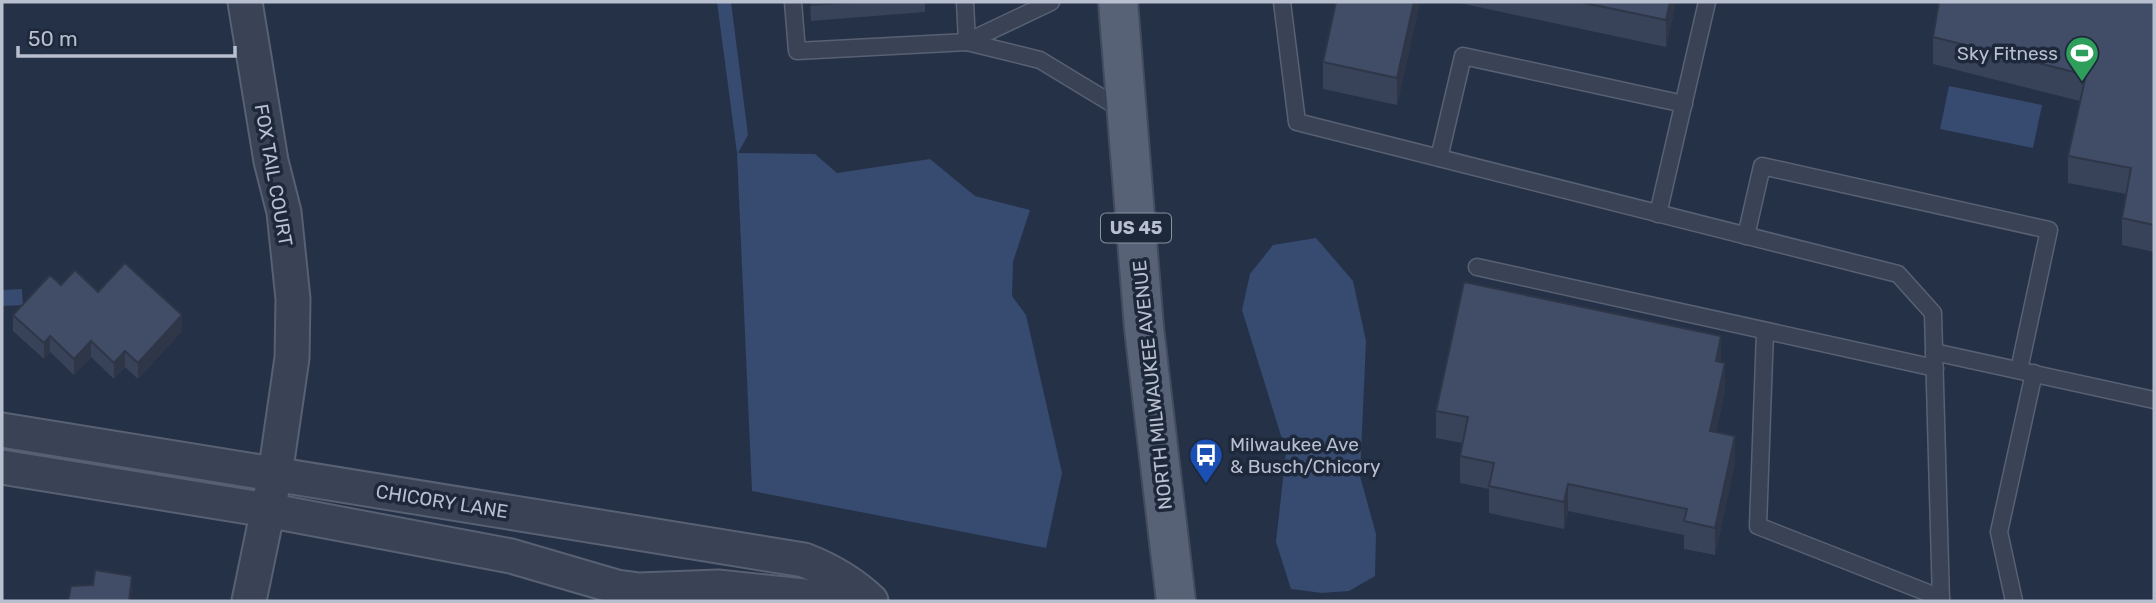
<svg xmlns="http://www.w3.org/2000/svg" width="2156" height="603" font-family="Rubik,sans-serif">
<rect width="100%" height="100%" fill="#253147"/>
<g fill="#374a6f">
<path d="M 717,2 L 731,2 L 748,135 L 738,153 L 815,154 L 837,173 L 930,159 L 975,196 L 1030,210 L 1013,262 L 1012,296 L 1026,315 L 1062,473 L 1046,548 L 752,491 L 737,153 Z"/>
<path d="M 1949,86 L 2042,105 L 2033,148 L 1940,129 Z"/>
<path d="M 1316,238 L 1353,281 L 1366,341 L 1360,476 L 1376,534 L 1375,576 L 1349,591 L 1322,593 L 1291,589 L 1276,542 L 1286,452 L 1242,310 L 1250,274 L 1273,245 Z"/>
<path d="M 22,289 L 23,305 L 2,306 L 2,290 Z"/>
</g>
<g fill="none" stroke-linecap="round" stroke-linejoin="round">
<g stroke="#586173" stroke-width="19">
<g id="lane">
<path d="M 793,2 L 797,51 L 967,42 L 1040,60 L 1124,111"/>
<path d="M 965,2 L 967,42"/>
<path d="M 1282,2 L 1297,122 L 1898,274 L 1933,313 L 1941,601"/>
<path d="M 967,42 L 1051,2"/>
<path d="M 1439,158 L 1463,56 L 1684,104"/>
<path d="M 1658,214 L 1707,2"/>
<path d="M 1746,236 L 1762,166 L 2049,230 L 2019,370"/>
<path d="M 1477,267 L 1935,368"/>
<path d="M 1765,331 L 1758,526 L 1941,598"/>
<path d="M 1934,352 L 2154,400"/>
<path d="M 2014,601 L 1999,532 L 2034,373"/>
</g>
</g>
<g stroke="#586173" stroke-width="37">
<g id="street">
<path d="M 245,2 L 271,161 L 284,212 L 293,299 L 292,358 L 275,475 L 249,601"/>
<path d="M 2,430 L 804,560 C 830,570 851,582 871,601"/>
<path d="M 2,467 L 267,510 L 511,556 L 617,587 L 639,590 L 718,587 L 804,596 L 828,601"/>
</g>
</g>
<g stroke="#434c5f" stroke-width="42">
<path id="primary" d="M 1118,2 L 1144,328 L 1176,601"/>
</g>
<use href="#lane" stroke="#3a4356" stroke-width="16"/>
<use href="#street" stroke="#3a4356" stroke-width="33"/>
<use href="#primary" stroke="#586276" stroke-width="38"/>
</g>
<g fill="#384259">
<path d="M 810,2 L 925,2 L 925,12 L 811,21 Z"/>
<path d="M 1336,2 L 1420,2 L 1397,105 L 1323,89 L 1323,62 Z"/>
<path d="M 1455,2 L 1676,2 L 1666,47 Z"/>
<path d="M 2154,2 L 2154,252 L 2122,245 L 2122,218 L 2126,194 L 2068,183 L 2068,156 L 2080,101 L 1933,64 L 1933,37 Z"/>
<path d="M 61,285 L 98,292 L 182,331 L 138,379 L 125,367 L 114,379 L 91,357 L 74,375 L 50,352 L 44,359 L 13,331 L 13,315 Z"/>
<path d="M 1721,362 L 1725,390 L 1716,432 L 1735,463 L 1715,555 L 1684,549 L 1684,535 L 1568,511 L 1564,529 L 1489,513 L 1489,489 L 1460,483 L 1460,456 L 1462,443 L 1436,438 L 1436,411 Z"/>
</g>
<g fill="#2e3648">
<path d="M 1414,2 L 1420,2 L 1397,105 L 1397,78 Z"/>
<path d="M 1670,2 L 1676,2 L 1666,47 L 1666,20 Z"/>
<path d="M 182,315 L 182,331 L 138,379 L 138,363 Z"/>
<path d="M 50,336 L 50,352 L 44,359 L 44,343 Z"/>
<path d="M 1721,336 L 1721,363 L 1716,361 Z"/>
<path d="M 91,341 L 91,357 L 74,375 L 74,359 Z"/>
<path d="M 125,351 L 125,367 L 114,379 L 114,363 Z"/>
<path d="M 1725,363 L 1725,390 L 1710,458 L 1710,431 Z"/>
<path d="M 1735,436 L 1735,463 L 1715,555 L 1715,528 Z"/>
<path d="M 1568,484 L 1568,511 L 1564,529 L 1564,502 Z"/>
<path d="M 132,576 L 132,592 L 130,601 L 128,601 Z"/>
</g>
<g fill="#414d67" stroke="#2e3648" stroke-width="2">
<path d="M 811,2 L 852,2 L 811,5 Z"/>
<path d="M 1336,2 L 1414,2 L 1397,78 L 1323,62 Z"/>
<path d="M 1580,2 L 1670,2 L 1666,20 Z"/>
<path d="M 1939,2 L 2154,2 L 2154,225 L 2122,218 L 2131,168 L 2068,156 L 2086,75 L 1933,37 Z"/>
<path d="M 125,263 L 182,315 L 138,363 L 125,351 L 114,363 L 91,341 L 74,359 L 50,336 L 44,343 L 13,315 L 50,275 L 61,285 L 75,270 L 98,292 Z"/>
<path d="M 1464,282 L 1721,336 L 1716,361 L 1725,363 L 1710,431 L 1735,436 L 1715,528 L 1684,521 L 1687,509 L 1568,484 L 1564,502 L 1489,486 L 1494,463 L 1460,456 L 1468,417 L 1436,411 Z"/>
<path d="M 95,570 L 132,576 L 129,601 L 68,601 L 71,586 L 93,585 Z"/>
</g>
<defs>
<g id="stadium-pin" transform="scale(1.75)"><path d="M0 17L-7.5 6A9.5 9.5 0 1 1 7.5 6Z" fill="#2e9e5b" stroke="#1e283b"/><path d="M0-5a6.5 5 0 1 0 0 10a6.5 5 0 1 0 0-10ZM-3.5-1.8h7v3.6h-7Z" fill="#fff"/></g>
<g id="bus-pin" transform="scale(1.75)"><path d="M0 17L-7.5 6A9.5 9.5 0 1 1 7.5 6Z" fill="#1a4fb4" stroke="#1e283b"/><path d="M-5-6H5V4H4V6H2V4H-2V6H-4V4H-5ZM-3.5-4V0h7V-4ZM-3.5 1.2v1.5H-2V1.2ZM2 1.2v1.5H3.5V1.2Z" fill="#fff"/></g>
</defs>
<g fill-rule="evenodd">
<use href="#stadium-pin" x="2082" y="53"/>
<use href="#bus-pin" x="1206" y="455"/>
</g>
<g text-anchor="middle" stroke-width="7" stroke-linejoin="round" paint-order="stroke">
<rect fill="#1e283b" stroke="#8a92a3" stroke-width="2" x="1101" y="213.5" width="70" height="29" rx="5"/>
<g font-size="18" font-weight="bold" fill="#b8bfcf">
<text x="1136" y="234">US 45</text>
</g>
<g font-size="19" fill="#b8bfcf" stroke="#1e283b" text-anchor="end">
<text x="2058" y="60">Sky Fitness</text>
<text x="1230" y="451" text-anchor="start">Milwaukee Ave<tspan x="1230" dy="22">&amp; Busch/Chicory</tspan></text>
</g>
<g font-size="19" fill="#b8bfcf" stroke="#1e283b">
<text transform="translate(274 175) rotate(80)" y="7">FOX TAIL COURT</text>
<text transform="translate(1152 385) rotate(-96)" y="7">NORTH MILWAUKEE AVENUE</text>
<text transform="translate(442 501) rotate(9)" y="7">CHICORY LANE</text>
</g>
</g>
<rect width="2156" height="603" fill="none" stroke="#b8bfcf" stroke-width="7"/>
<path d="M18 46v10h217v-10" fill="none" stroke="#b8bfcf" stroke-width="3.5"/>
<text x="28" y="46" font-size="21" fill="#b8bfcf" stroke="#1e283b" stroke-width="5" paint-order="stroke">50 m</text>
</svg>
